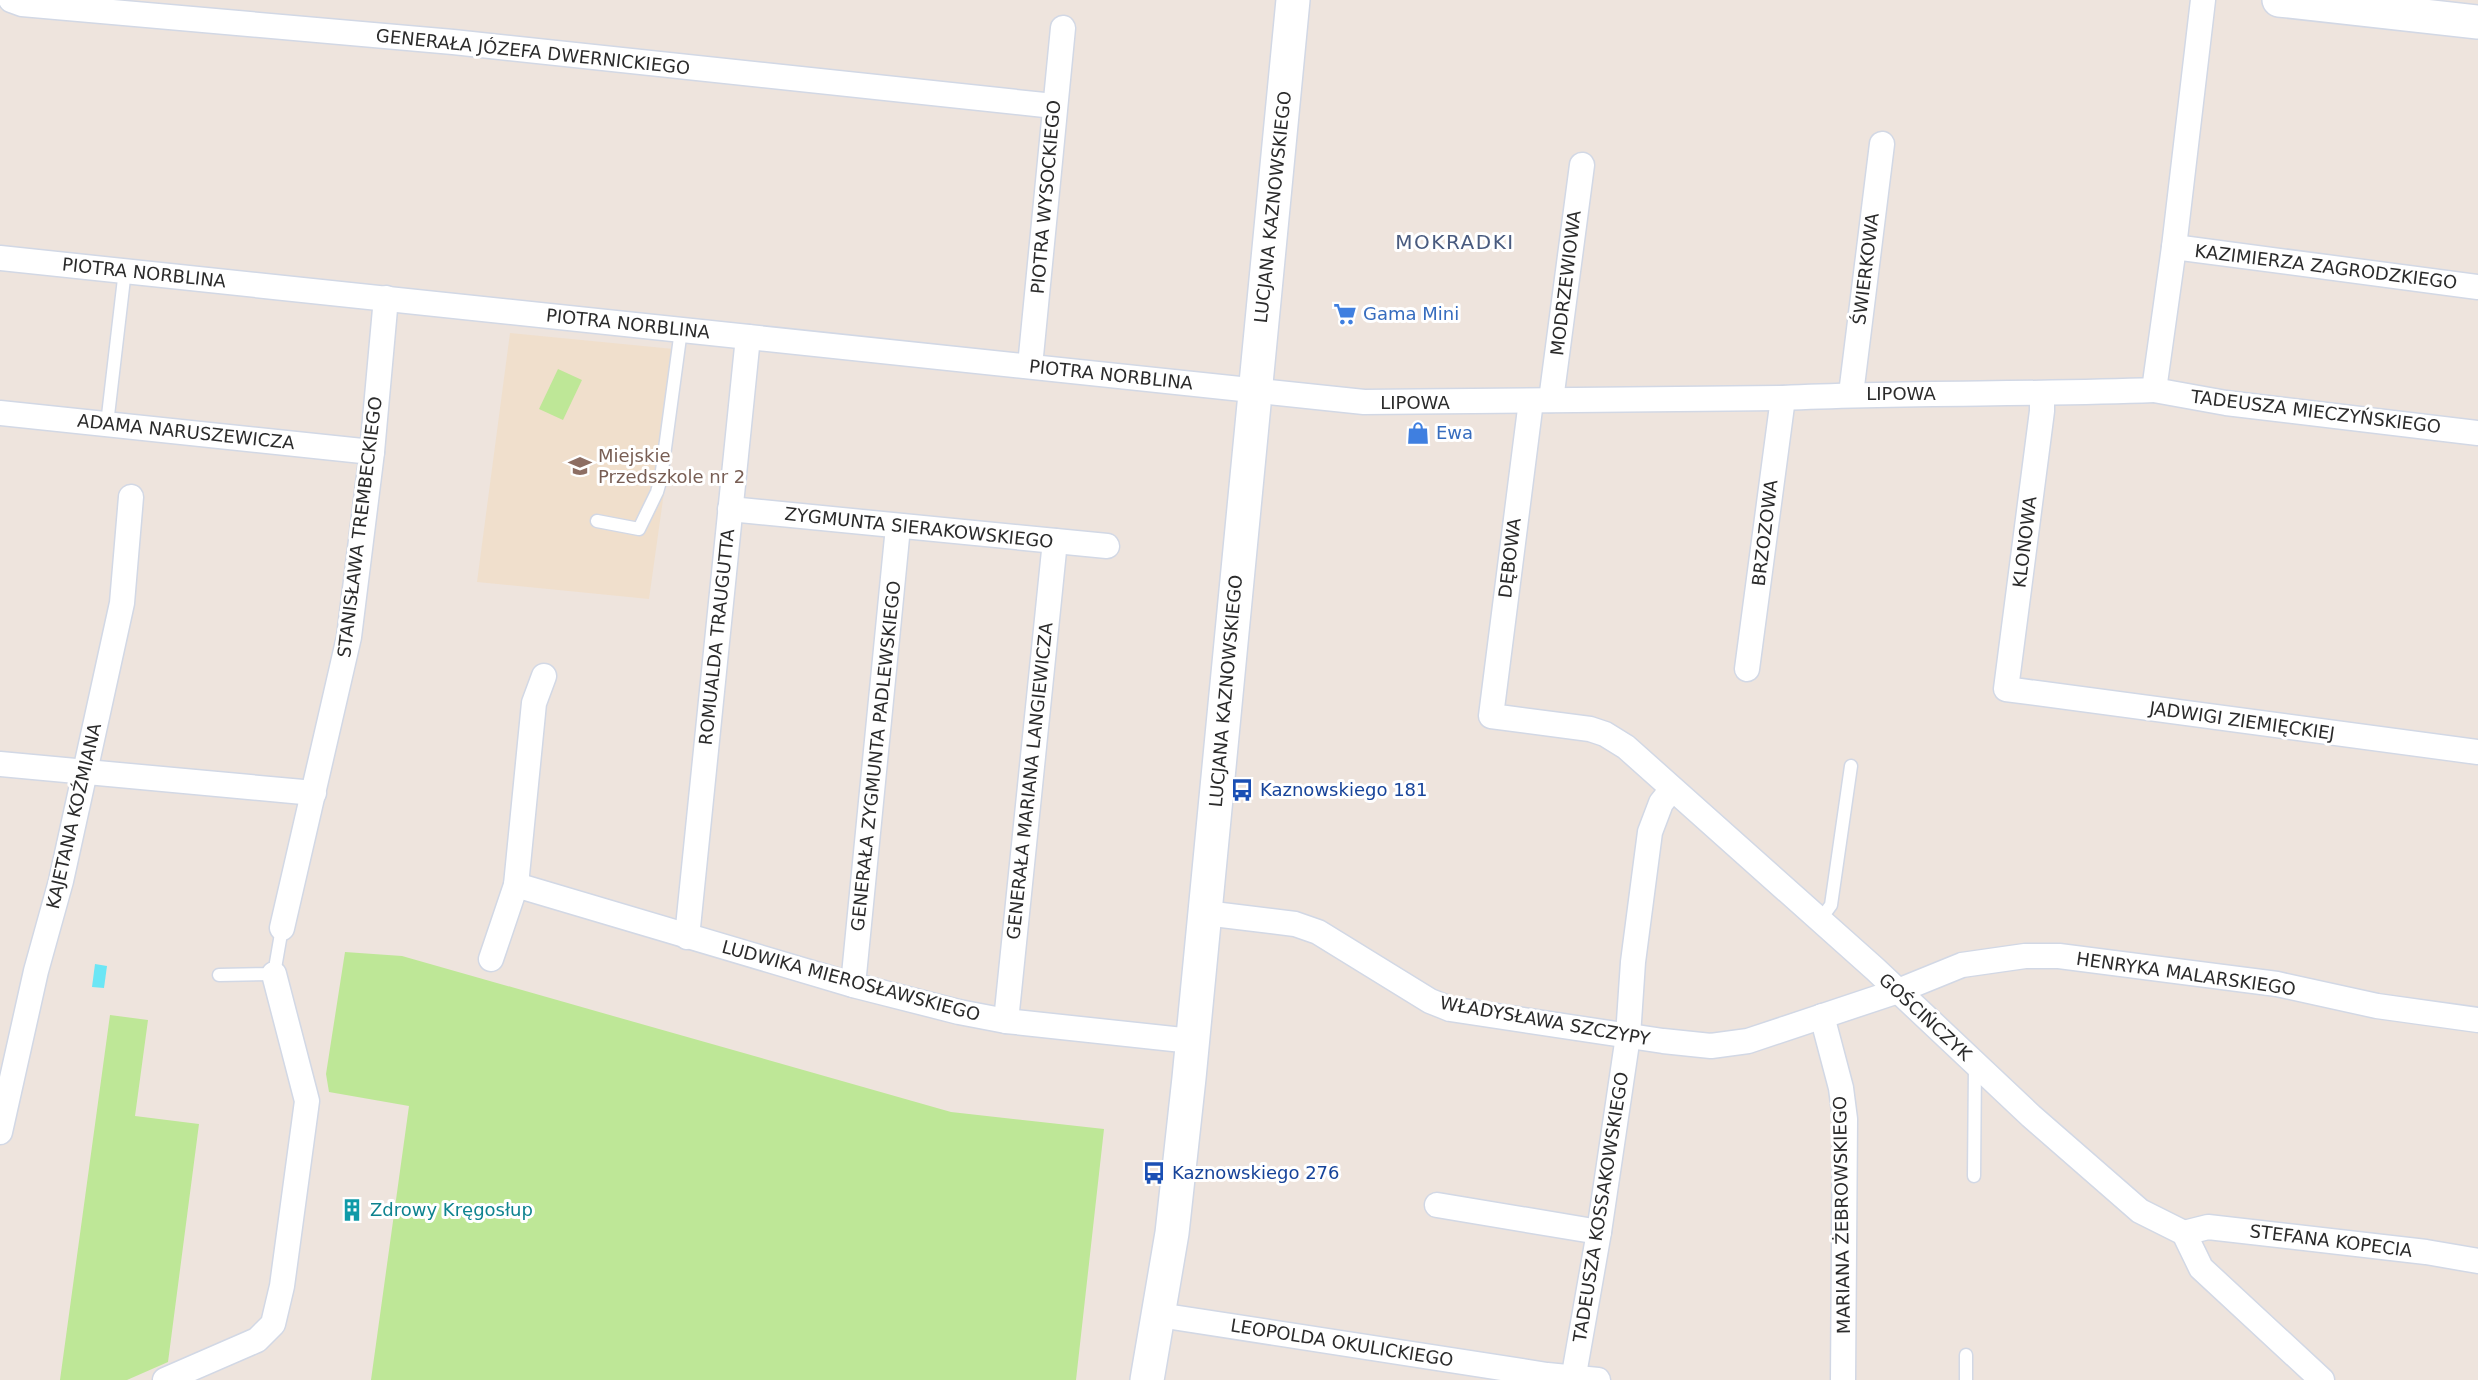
<svg xmlns="http://www.w3.org/2000/svg" width="2478" height="1380" font-family="'DejaVu Sans',sans-serif">
<rect width="100%" height="100%" fill="#eee4dd"/>
<path fill="#f0dfcc" d="M 510,333 L 684,350 L 649,599 L 477,582 Z"/>
<g fill="#bee797">
<path d="M 558,369 L 582,380 L 563,420 L 539,409 Z"/>
<path d="M 345,952 L 402,956 L 951,1112 L 1104,1129 L 1076,1380 L 371,1380 L 409,1106 L 329,1092 L 326,1074 Z"/>
<path d="M 110,1015 L 148,1020 L 135,1116 L 199,1124 L 168,1362 L 127,1380 L 60,1380 Z"/>
</g>
<path fill="#6be6f5" d="M 95,964 L 107,966 L 104,988 L 92,987 Z"/>
<g fill="none" stroke-linecap="round" stroke-linejoin="round">
<g stroke="#d2d8e5" stroke-width="15">
<g id="lane">
<path d="M 107,424 L 125,270"/>
<path d="M 597,521 L 639,529 L 657,492 L 661,478 L 681,330"/>
<path d="M 1820,920 L 1831,905 L 1851,766"/>
<path d="M 219,975 L 274,974 L 282,928"/>
<path d="M 1974,1176 L 1975,1064"/>
<path d="M 1966,1355 L 1966,1380"/>
</g>
</g>
<g stroke="#d2d8e5" stroke-width="27">
<g id="street">
<path d="M 11,0 L 22,4 L 453,42 L 1054,106"/>
<path d="M 2174,247 L 2478,287"/>
<path d="M 0,258 L 1364,402 L 1783,398 C 1907,392 2030,395 2154,390 L 2174,247 L 2203,0"/>
<path d="M 1030,366 L 1063,28"/>
<path d="M 2154,390 L 2226,403 L 2478,433"/>
<path d="M 1851,394 L 1882,144"/>
<path d="M 2042,394 L 2042,411 L 2006,689 L 2478,752"/>
<path d="M 1551,400 L 1582,165"/>
<path d="M 1531,401 L 1491,716 L 1590,729 L 1605,734 L 1626,747 L 1875,969 L 2031,1116 L 2140,1211 L 2184,1233 L 2201,1268 L 2322,1380"/>
<path d="M 0,413 L 372,452"/>
<path d="M 730,509 L 1107,546"/>
<path d="M 1747,669 L 1783,398"/>
<path d="M 0,764 L 314,793"/>
<path d="M 516,885 L 853,985 L 959,1012 L 1006,1021 L 1192,1041"/>
<path d="M 1205,913 L 1295,924 L 1318,932 L 1430,1001 L 1450,1009 L 1663,1041 L 1711,1046 L 1748,1041 L 1898,991 L 1962,965 L 2025,956 L 2059,956 L 2277,984 L 2377,1006 L 2478,1020"/>
<path d="M 282,928 L 349,637 L 372,452 L 386,298"/>
<path d="M 687,937 L 748,337"/>
<path d="M 491,959 L 516,885 L 534,703 L 544,676"/>
<path d="M 853,985 L 898,527"/>
<path d="M 1822,1016 L 1841,1088 L 1845,1119 L 1843,1380"/>
<path d="M 1006,1021 L 1055,541"/>
<path d="M 0,1132 L 36,971 L 61,881 L 122,603 L 131,497"/>
<path d="M 1437,1205 L 1599,1232"/>
<path d="M 2184,1233 L 2208,1227 L 2426,1252 L 2478,1261"/>
<path d="M 1159,1315 L 1547,1375 L 1598,1380"/>
<path d="M 165,1380 L 257,1340 L 273,1324 L 282,1286 L 307,1101 L 274,974"/>
<path d="M 1573,1380 L 1599,1232 L 1628,1036 L 1633,962 L 1650,832 L 1661,803 L 1672,789"/>
</g>
</g>
<g stroke="#d2d8e5" stroke-width="36">
<g id="secondary">
<path d="M 2279,0 L 2478,22"/>
<path d="M 1147,1380 L 1172,1233 L 1189,1078 L 1293,0"/>
</g>
</g>
<use href="#lane" stroke="#fff" stroke-width="12"/>
<use href="#street" stroke="#fff" stroke-width="24"/>
<use href="#secondary" stroke="#fff" stroke-width="33"/>
</g>
<defs>
<g id="supermarket-bare" transform="scale(1.8)"><path d="M-6-5.5h2.5l.6 2H6L4.5 2H-2.5L-4.4-4H-6ZM-1.5 3.2a1.3 1.3 0 1 0 .1 0ZM3 3.2a1.3 1.3 0 1 0 .1 0Z" fill="#3f7fe0" stroke="#fff" stroke-width="2.5" paint-order="stroke"/></g>
<g id="shop-bare" transform="scale(1.8)"><path d="M-5-2.5h2.3a2.7 3.5 0 0 1 5.4 0H5L5.5 6h-11ZM-1.5-2.5h3a1.5 2.3 0 0 0-3 0Z" fill="#3f7fe0" stroke="#fff" stroke-width="2.5" paint-order="stroke"/></g>
<g id="school-bare" transform="scale(1.8)"><path d="M0-5L7-2L0 1L-7-2ZM-4 1L0 2.5L4 1V4Q0 6-4 4Z" fill="#8d6e63" stroke="#fff" stroke-width="2.5" paint-order="stroke"/></g>
<g id="bus-bare" transform="scale(1.8)"><path d="M-5-6H5V4H4V6H2V4H-2V6H-4V4H-5ZM-3.5-4V0h7V-4ZM-3.5 1.2v1.5H-2V1.2ZM2 1.2v1.5H3.5V1.2Z" fill="#1a4fb4" stroke="#fff" stroke-width="2.5" paint-order="stroke"/></g>
<g id="building-bare" transform="scale(1.8)"><path d="M-4-6H4V6H1V3H-1V6H-4ZM-2.5-4.3h1.7v1.8h-1.7ZM.8-4.3h1.7v1.8H.8ZM-2.5-1h1.7V.8h-1.7ZM.8-1h1.7V.8H.8Z" fill="#0f9aa8" stroke="#fff" stroke-width="2.5" paint-order="stroke"/></g>
</defs>
<g fill-rule="evenodd">
<use href="#supermarket-bare" x="1345" y="314"/>
<use href="#shop-bare" x="1418" y="433"/>
<use href="#school-bare" x="580" y="466"/>
<use href="#bus-bare" x="1242" y="790"/>
<use href="#bus-bare" x="1154" y="1173"/>
<use href="#building-bare" x="352" y="1210"/>
</g>
<g text-anchor="middle" stroke-width="6" stroke-linejoin="round" paint-order="stroke">
<g font-size="18" fill="#2b2b2b" stroke="#fff">
<text transform="translate(533 52) rotate(6)" y="6">GENERAŁA JÓZEFA DWERNICKIEGO</text>
<text transform="translate(1046 197) rotate(-85)" y="6">PIOTRA WYSOCKIEGO</text>
<text transform="translate(1273 207) rotate(-84)" y="6">LUCJANA KAZNOWSKIEGO</text>
<text transform="translate(2326 267) rotate(7)" y="6">KAZIMIERZA ZAGRODZKIEGO</text>
<text transform="translate(1866 269) rotate(-83)" y="6">ŚWIERKOWA</text>
<text transform="translate(144 273) rotate(6)" y="6">PIOTRA NORBLINA</text>
<text transform="translate(1566 283) rotate(-83)" y="6">MODRZEWIOWA</text>
<text transform="translate(628 324) rotate(6)" y="6">PIOTRA NORBLINA</text>
<text transform="translate(1111 375) rotate(6)" y="6">PIOTRA NORBLINA</text>
<text x="1901" y="400">LIPOWA</text>
<text x="1415" y="409">LIPOWA</text>
<text transform="translate(2316 412) rotate(7)" y="6">TADEUSZA MIECZYŃSKIEGO</text>
<text transform="translate(186 432) rotate(6)" y="6">ADAMA NARUSZEWICZA</text>
<text transform="translate(360 527) rotate(-83)" y="6">STANISŁAWA TREMBECKIEGO</text>
<text transform="translate(919 528) rotate(6)" y="6">ZYGMUNTA SIERAKOWSKIEGO</text>
<text transform="translate(1765 533) rotate(-83)" y="6">BRZOZOWA</text>
<text transform="translate(2025 542) rotate(-83)" y="6">KLONOWA</text>
<text transform="translate(1510 558) rotate(-83)" y="6">DĘBOWA</text>
<text transform="translate(717 637) rotate(-84)" y="6">ROMUALDA TRAUGUTTA</text>
<text transform="translate(1226 691) rotate(-85)" y="6">LUCJANA KAZNOWSKIEGO</text>
<text transform="translate(2242 721) rotate(8)" y="6">JADWIGI ZIEMIĘCKIEJ</text>
<text transform="translate(876 756) rotate(-84)" y="6">GENERAŁA ZYGMUNTA PADLEWSKIEGO</text>
<text transform="translate(1030 781) rotate(-84)" y="6">GENERAŁA MARIANA LANGIEWICZA</text>
<text transform="translate(74 816) rotate(-77)" y="6">KAJETANA KOŹMIANA</text>
<text transform="translate(2186 974) rotate(8)" y="6">HENRYKA MALARSKIEGO</text>
<text transform="translate(851 981) rotate(15)" y="6">LUDWIKA MIEROSŁAWSKIEGO</text>
<text transform="translate(1925 1017) rotate(43)" y="6">GOŚCIŃCZYK</text>
<text transform="translate(1545 1021) rotate(10)" y="6">WŁADYSŁAWA SZCZYPY</text>
<text transform="translate(1601 1207) rotate(-81)" y="6">TADEUSZA KOSSAKOWSKIEGO</text>
<text transform="translate(1842 1215) rotate(-91)" y="6">MARIANA ŻEBROWSKIEGO</text>
<text transform="translate(2331 1241) rotate(7)" y="6">STEFANA KOPECIA</text>
<text transform="translate(1342 1343) rotate(9)" y="6">LEOPOLDA OKULICKIEGO</text>
</g>
<g font-size="18" fill="#366cbe" stroke="#fff" text-anchor="start">
<text x="1363" y="320">Gama Mini</text>
<text x="1436" y="439">Ewa</text>
</g>
<g font-size="18" fill="#785e54" stroke="#fff" text-anchor="start">
<text x="598" y="462">Miejskie<tspan x="598" dy="21">Przedszkole nr 2</tspan></text>
</g>
<g font-size="18" fill="#164399" stroke="#fff" text-anchor="start">
<text x="1260" y="796">Kaznowskiego 181</text>
<text x="1172" y="1179">Kaznowskiego 276</text>
</g>
<g font-size="18" fill="#0d838f" stroke="#fff" text-anchor="start">
<text x="370" y="1216">Zdrowy Kręgosłup</text>
</g>
<g font-size="20" letter-spacing="1.5" fill="#495b7f" stroke="#fff">
<text x="1455" y="249">MOKRADKI</text>
</g>
</g>
</svg>
